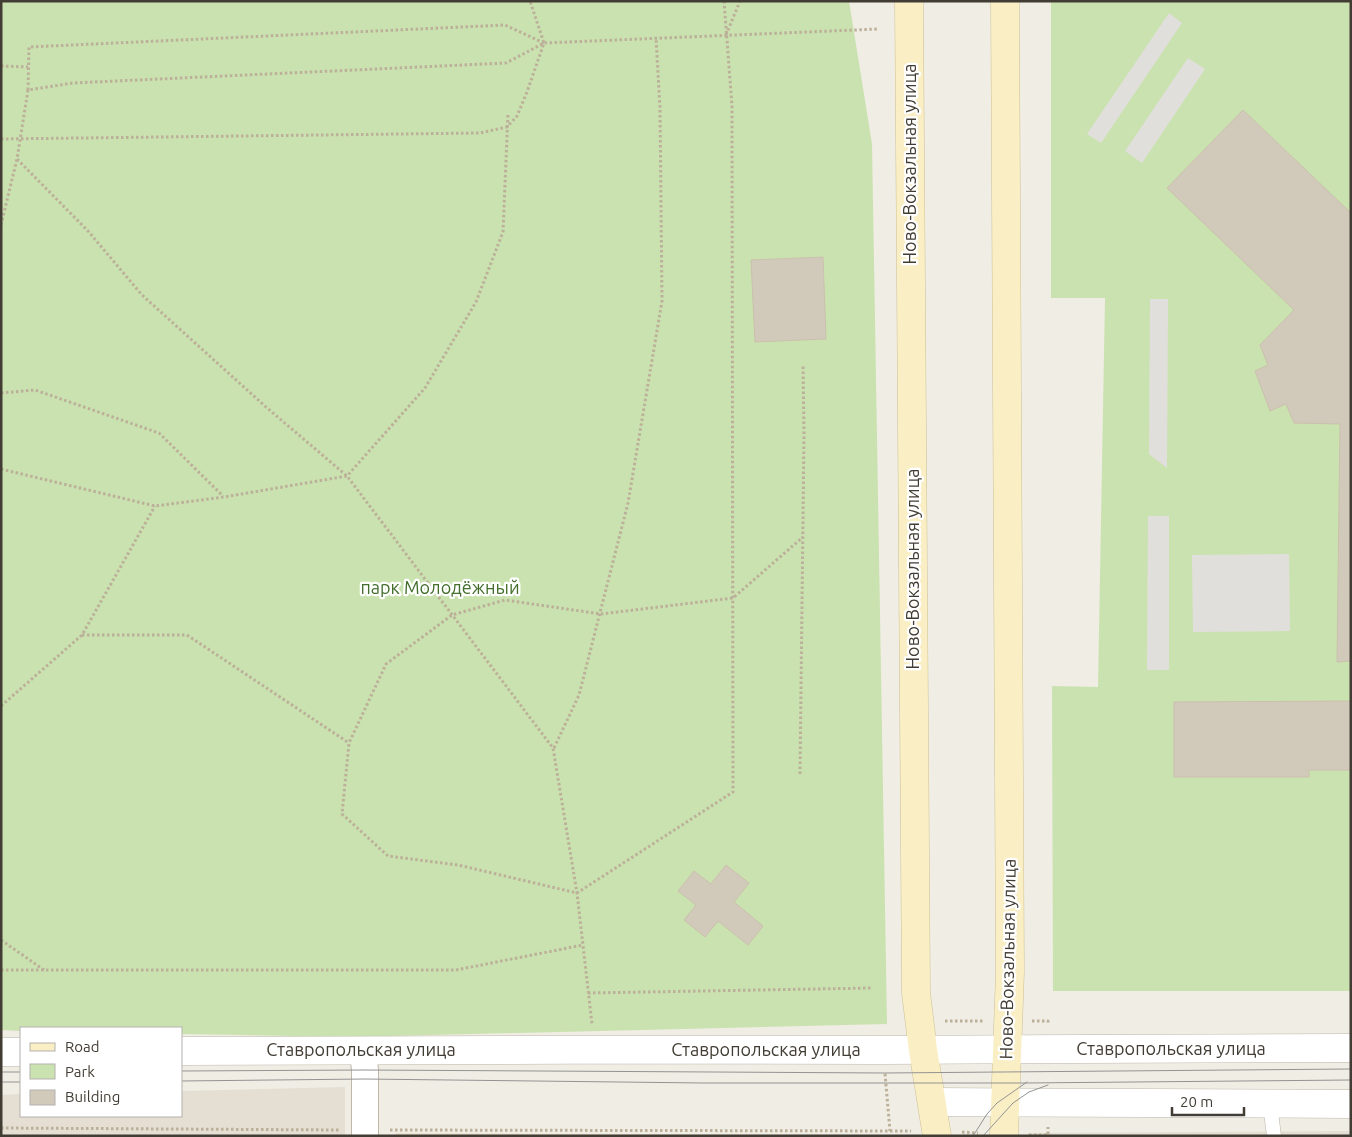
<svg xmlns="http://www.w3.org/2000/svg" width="1352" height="1137" font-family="Ubuntu,sans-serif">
<rect width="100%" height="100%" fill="#f0ede4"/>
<g fill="#e4dfd2">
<path d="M 345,1087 L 345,1136 L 1,1136 L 1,1095 L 21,1094 L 21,1116 L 181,1116 L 181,1091 Z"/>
<path d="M 1351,1131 L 1351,1136 L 1028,1136 L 1028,1133 Z"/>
</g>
<path fill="#e9e2cf" d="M 396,1133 L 878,1135 L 878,1136 L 396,1136 Z"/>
<g fill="#cae2af">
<path d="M 1,1 L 849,1 L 872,144 L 887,1024 L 349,1037 L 181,1034 L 181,1028 L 21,1028 L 21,1031 L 1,1030 Z"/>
<path d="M 1051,1 L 1351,1 L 1351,991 L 1053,991 L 1052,686 L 1098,687 L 1105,298 L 1051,298 Z"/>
</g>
<g fill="#e1dfdc">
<path d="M 1169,13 L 1182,23 L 1101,143 L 1087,134 Z"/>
<path d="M 1188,58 L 1205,69 L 1142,163 L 1125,151 Z"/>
<path d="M 1150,299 L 1168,299 L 1167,468 L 1149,454 Z"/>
<path d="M 1148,516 L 1169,516 L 1169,670 L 1147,670 Z"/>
<path d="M 1289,554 L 1290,631 L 1193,632 L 1192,555 Z"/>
</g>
<g fill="#d1c9ba" stroke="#cbc0ae">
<path d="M 1243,110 L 1351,213 L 1351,661 L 1337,662 L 1340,424 L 1294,423 L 1286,404 L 1270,411 L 1255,371 L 1268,365 L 1260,345 L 1294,310 L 1167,188 Z"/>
<path d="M 823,257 L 826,339 L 755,342 L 751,260 Z"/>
<path d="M 1351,701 L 1351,770 L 1309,770 L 1309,777 L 1174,777 L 1174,702 Z"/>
<path d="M 726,865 L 749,883 L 734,902 L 763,926 L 748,945 L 718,921 L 705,937 L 684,920 L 696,905 L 678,891 L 694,871 L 711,884 Z"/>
</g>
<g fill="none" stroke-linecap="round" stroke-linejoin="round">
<g stroke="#beb7aa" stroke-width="15">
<path id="service" d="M 1270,1104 L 1274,1136"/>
</g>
<g stroke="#beb7aa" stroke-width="28">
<path id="minor" d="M 363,1050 L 365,1070 L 365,1136"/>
</g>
<g stroke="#beb7aa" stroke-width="29">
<g id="tertiary">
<path d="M 181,1051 C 571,1048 961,1052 1351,1048"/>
<path d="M 1,1052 L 21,1052"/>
<path d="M 932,1102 L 1351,1104"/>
</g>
</g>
<g stroke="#cdc096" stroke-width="29">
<g id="secondary">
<path d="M 909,1 L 916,993 L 923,1050 L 937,1136"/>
<path d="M 1004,1136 L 1010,972 L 1005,1"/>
</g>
</g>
<g stroke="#bcb09a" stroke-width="3" stroke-dasharray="2.5 2.5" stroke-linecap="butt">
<path d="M 724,1 L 732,106 L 733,792 L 577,893 L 458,865 L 388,856 L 342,814 L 349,743 L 386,664 L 452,615 L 505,600 L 601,614 L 733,598 L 803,537"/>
<path d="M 726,35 L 740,1"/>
<path d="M 544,43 L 505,25 L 29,47 L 28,90 L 73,83 L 506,63 L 544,43 L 878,29"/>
<path d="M 1,66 L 28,67"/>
<path d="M 28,90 L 17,159 L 88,231 L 142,295 L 266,407 L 347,476 L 553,748 L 577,893 L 592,1024"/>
<path d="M 1,139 L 480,133 L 507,127 L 517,116 L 527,92 L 544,43 L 530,1"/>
<path d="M 1,225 L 17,159"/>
<path d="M 1,393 L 35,390 L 159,433 L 223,496"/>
<path d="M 1,469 L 155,506 L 224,497 L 347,476 L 425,388 L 476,302 L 503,232 L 508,113"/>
<path d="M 82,635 L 187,635 L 349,743"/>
<path d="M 1,706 L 82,635 L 155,506"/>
<path d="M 554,748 L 579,695 L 628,503 L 662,301 L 660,108 L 656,38"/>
<path d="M 800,774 L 804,434 L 803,364"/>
<path d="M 1,940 L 44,970"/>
<path d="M 1,970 L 456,970 L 583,945"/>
<path d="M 588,993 L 872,988"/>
<path d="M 945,1021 L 984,1021"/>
<path d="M 1032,1021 L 1048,1021 L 1048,1023"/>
<path d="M 885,1074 L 890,1131"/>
<path d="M 1,1128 L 341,1130"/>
<path d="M 390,1130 L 911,1131"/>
<path d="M 962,1132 L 978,1133"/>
<path d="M 1029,1135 L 1048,1135 L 1048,1127"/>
</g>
<use href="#service" stroke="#fff" stroke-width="14"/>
<use href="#minor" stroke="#fff" stroke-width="26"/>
<use href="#tertiary" stroke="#fff" stroke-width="28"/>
<use href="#secondary" stroke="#faeec5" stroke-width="28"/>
<g stroke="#939393" stroke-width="1">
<path d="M 181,1071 L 365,1070 L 885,1073 L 1351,1069"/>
<path d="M 1,1072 L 21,1072"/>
<path d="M 181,1081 L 365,1079 L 703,1083 L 1025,1083 L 1351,1080"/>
<path d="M 1,1082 L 21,1082"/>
<path d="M 973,1136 L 987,1114 L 997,1103 L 1027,1082"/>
<path d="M 983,1136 L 1013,1103 L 1029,1092 L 1048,1085"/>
</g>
</g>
<g text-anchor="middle" stroke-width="4.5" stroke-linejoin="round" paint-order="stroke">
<g font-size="18" fill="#423d34" stroke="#fff">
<text transform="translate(910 164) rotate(-90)" y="6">Ново-Вокзальная улица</text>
<text transform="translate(913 569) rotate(-90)" y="6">Ново-Вокзальная улица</text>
<text transform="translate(1008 959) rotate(-89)" y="6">Ново-Вокзальная улица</text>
<text x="1171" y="1055">Ставропольская улица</text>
<text x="361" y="1056">Ставропольская улица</text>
<text x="766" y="1056">Ставропольская улица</text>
</g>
<g font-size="18" fill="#446e2d" stroke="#fff">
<text x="440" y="594">парк Молодёжный</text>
</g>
</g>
<rect width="1352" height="1137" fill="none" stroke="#423d34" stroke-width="5"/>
<rect x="20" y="1027" width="162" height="90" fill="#ffffff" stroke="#b3b1ae"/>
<rect x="30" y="1043" width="25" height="8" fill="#faeec5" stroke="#b3b1ae"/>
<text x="65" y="1052" font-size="15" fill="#423d34">Road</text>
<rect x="30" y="1064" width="25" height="15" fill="#cae2af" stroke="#b3b1ae"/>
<text x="65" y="1077" font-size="15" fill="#423d34">Park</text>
<rect x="30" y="1090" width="25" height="15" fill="#d1c9ba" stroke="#b3b1ae"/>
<text x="65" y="1102" font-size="15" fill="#423d34">Building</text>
<path d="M1172 1107v8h72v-8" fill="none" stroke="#423d34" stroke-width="2.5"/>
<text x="1180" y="1107" font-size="15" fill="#423d34" stroke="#ffffff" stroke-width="4" paint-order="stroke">20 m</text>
</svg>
